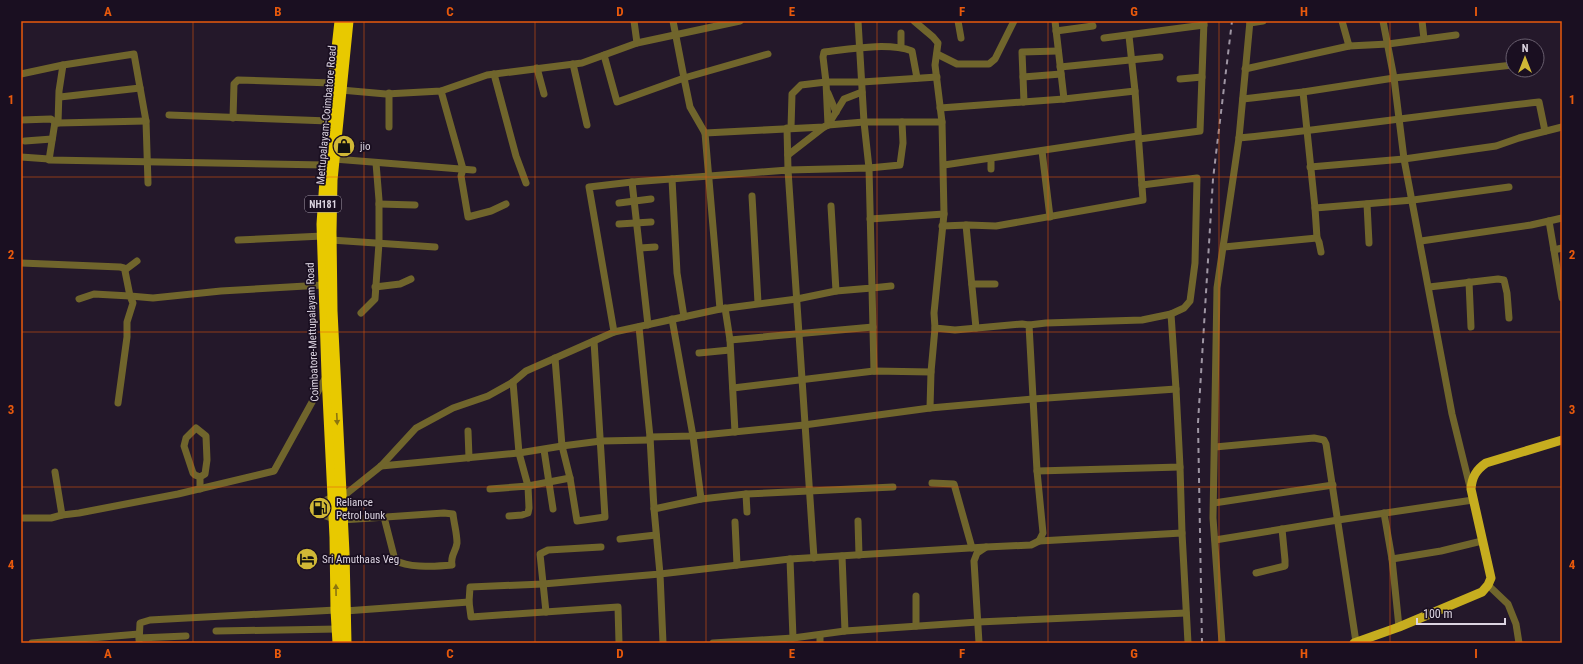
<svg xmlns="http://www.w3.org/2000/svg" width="1583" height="664" font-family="'Roboto Condensed',sans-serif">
<rect width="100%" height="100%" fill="#24182a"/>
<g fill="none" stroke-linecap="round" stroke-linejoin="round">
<g stroke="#70652c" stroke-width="7">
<path d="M 673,21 L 684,78 L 768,54"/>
<path d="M 858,21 L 864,122 L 869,168 L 900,165 L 903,143 L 902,122"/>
<path d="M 914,21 L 933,37 L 938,43 L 935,65 L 942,122 L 944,214 L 934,313 L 935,328 L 955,330 L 1022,324 L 1029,325 L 1037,471 L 1043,533 L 1039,541 L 1031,545 L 986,547 L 977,553 L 974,561 L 979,643"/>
<path d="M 958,21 L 961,38"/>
<path d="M 1055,21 L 1064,99"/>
<path d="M 1342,21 L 1349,46 L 1388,44 L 1456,35"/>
<path d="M 1383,21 L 1394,78 L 1404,159 L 1452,414 L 1470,487"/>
<path d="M 1422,21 L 1424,39"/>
<path d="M 1250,23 L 1263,21"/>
<path d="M 1056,31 L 1093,26"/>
<path d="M 901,33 L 901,47"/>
<path d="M 1129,36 L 1135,91"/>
<path d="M 1104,38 L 1204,25"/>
<path d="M 637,43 L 740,21"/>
<path d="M 937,54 L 957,64 L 989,64 L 995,59 L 1014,21"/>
<path d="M 604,55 L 617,102 L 684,78 L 690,107 L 705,133 L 720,309"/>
<path d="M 573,64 L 587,125"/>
<path d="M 1060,67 L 1160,57"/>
<path d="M 537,68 L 544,94"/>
<path d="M 1245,69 L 1349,46"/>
<path d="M 21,74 L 63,65 L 134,54 L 146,121 L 148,183"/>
<path d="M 494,74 L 516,156 L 526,183"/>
<path d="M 1023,77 L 1061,74"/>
<path d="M 1180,79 L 1202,77"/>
<path d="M 341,90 L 386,94 L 441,91 L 487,75 L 582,63 L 637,43 L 634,21"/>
<path d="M 441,91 L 463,169 L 461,176 L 468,217 L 491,211 L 506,204"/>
<path d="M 1303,92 L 1315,208 L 1413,200 L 1509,187"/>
<path d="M 828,93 L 836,112"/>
<path d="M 60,97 L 140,88"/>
<path d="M 1243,99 L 1303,92 L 1394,78 L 1513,65"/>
<path d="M 1024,102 L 1022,52 L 1058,51"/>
<path d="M 940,108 L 1064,99 L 1135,91 L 1143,200 L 996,226 L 968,225 L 942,226"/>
<path d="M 169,115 L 329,121"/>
<path d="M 233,118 L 234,84 L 238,80 L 333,83"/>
<path d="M 21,120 L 51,119 L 55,122 L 49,160 L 326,165"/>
<path d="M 55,122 L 58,123 L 146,121"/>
<path d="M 58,123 L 59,91 L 63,65"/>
<path d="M 828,125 L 826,82 L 823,57 L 824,52 C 850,49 888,42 912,51 L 917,78"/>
<path d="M 828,125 L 844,99 L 862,92"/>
<path d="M 389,127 L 389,93"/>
<path d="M 791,128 L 792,94 L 801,85 L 826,82 L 862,82 L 937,77"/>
<path d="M 705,133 L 824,127 L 828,125 L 864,122 L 942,122"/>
<path d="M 1239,138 C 1339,128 1439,113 1539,102 L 1545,131"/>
<path d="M 1139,139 L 1200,131 L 1204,21"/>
<path d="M 25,141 L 52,139"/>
<path d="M 1042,151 L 1050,217"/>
<path d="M 788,155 L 824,127"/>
<path d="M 21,157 L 49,159"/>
<path d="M 334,159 L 473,170"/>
<path d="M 991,159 L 991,169"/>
<path d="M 944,165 L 1138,136"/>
<path d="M 1310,167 L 1404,159 L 1496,146 L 1519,138 L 1562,127"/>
<path d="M 672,179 L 677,273 L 684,317"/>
<path d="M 632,182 L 648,325"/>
<path d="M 1142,185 L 1197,178 L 1195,263 L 1190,301 L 1184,308 L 1171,314"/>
<path d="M 752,196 L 758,303"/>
<path d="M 619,203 L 651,199"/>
<path d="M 379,204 L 415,205"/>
<path d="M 1367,204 L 1369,243"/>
<path d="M 831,206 L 836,291"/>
<path d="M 1315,208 L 1317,238 L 1319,242 L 1321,252"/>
<path d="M 870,219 L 944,214"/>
<path d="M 1549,221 L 1562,218"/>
<path d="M 619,224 L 651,222"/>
<path d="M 966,225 L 976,328"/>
<path d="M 238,240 L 323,236"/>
<path d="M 331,240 L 435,247"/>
<path d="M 1421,241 L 1531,225 L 1549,221 L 1562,298"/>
<path d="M 1224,247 L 1317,238"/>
<path d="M 640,248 L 655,247"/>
<path d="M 1554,250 L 1562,248"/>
<path d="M 21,263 L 120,267 L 124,268 L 125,271 L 130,296 L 153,298 L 221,291 L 323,285"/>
<path d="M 125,270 L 137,261"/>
<path d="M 1469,282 L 1471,327"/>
<path d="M 972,284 L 995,284"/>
<path d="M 375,287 L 400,284 L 411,279"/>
<path d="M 1429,287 L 1498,279 L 1504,280 L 1507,293 L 1509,318"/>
<path d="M 79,299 L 94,294 L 130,296 L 133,303 L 127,322 L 127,337 L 118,403"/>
<path d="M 725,308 L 730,340 L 735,432"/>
<path d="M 361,313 L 375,299 L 379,243 L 379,200 L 376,163"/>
<path d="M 672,319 L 693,436 L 701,499"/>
<path d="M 1029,325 L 1046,323 L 1142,320 L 1171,314 L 1176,389"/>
<path d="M 639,327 L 650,437"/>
<path d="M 614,332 L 720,309 L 797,299 L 836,291 L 872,288 L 869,168 L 788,170 L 787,128"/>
<path d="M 730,340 L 873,327"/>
<path d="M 699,353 L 730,350"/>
<path d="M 555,358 L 562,446 L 570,478 L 577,521 L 605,517 L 594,341"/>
<path d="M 874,371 L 872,288 L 891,286"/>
<path d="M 513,382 L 519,453 L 528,486 L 570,478"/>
<path d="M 733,388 L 874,371 L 931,372"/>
<path d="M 930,408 L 931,372 L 935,328"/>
<path d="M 468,431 L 469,458"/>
<path d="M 1215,447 L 1314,438 L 1324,440 L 1326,444 L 1356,642"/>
<path d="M 544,450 L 553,509"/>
<path d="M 381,466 L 519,453 L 562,446 L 601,441 L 650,440"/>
<path d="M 1180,467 L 1182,533"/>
<path d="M 55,472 L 62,515"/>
<path d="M 200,477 L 205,474 L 207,460 L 206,436 L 196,428 L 186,438 L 184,446 L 193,473 L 195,475 L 200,477 L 200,489"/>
<path d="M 932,483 L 954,484 L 972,548"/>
<path d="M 490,489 L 528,486 L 529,508 L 528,513 L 522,515 L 509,516"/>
<path d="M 746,494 L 747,512"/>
<path d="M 333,497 L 322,502 L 323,515 L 334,519"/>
<path d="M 341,498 L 381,466 L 416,428 L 453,408 L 488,396 L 513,382 L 526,371 L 614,332 L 589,187 L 632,182 L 788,170 L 814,558"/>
<path d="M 1214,503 L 1333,485"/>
<path d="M 654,509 L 701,499 L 746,494 L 893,487"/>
<path d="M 1384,513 L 1392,559 L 1399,627"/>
<path d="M 21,518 L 51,518 L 62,515 L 79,513 L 178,494 L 274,471 L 327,375"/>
<path d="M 342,520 L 444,513 L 453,514 C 454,524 457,533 457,543 C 456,552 450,555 452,565 C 435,566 410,569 395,560 L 384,517"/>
<path d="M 858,521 L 859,555"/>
<path d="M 735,522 L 737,565"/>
<path d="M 620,539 L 656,535"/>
<path d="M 1215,540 L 1338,520 L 1473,500"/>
<path d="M 1039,541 L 1182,533 L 1188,643"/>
<path d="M 842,556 L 845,631"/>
<path d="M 790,559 L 793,638"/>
<path d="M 1392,559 L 1441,551 L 1482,541"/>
<path d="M 1256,573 L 1285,566 L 1285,560 L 1282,529"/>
<path d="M 1488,585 L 1508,604 L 1516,624 L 1519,643"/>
<path d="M 345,611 L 469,602"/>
<path d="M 546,612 L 540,554 L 548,550 L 601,547"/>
<path d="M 916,626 L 916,596"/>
<path d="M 216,631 L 338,629"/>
<path d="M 820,635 L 820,643"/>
<path d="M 139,638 L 186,636"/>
<path d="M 32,643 L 139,634"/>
<path d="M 139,643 L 140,623 L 150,620 L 336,610"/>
<path d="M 619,643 L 618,607 L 471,617 L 469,602 L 470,587 L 543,584 L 660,574 L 654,509 L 650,437 L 693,436 L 804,425 L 930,408 L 1033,399 L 1176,389 L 1180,467 L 1037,471"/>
<path d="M 663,643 L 660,574 L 790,559 L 986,547"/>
<path d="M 713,643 L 793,638 L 845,631 L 978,622 L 1186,613"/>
<path d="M 1222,643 L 1213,518 L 1217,288 L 1239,138 L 1250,21"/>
</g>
<path stroke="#c6ad1f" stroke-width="9" d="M 1354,643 L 1399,627 L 1482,592 L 1488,585 L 1491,578 L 1471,489 C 1472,477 1476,470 1486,463 L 1562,440"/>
<g stroke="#e8c900" stroke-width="11">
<path d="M 338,643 L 336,610 L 335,537 L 327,375 L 322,224 L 329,121 L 340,21"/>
<path d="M 346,643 L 344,553 L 332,311 L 331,232 L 332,180 L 348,21"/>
</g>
<path stroke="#9f96a4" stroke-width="2" stroke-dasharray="5 5" stroke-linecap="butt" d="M 1202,643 L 1198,423 L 1213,179 L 1232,21"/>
</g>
<defs><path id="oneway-solid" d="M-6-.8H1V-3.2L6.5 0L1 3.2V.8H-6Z"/></defs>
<g fill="#8b750f">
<use href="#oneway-solid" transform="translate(337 419) rotate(87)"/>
<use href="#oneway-solid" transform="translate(336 590) rotate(-91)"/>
</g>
<path fill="none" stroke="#e8590c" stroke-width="1" stroke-opacity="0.55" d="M 193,21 L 193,643M 364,21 L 364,643M 535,21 L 535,643M 706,21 L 706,643M 877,21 L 877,643M 1048,21 L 1048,643M 1219,21 L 1219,643M 1390,21 L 1390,643M 21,177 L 1562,177M 21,332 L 1562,332M 21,487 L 1562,487"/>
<defs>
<g id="shop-disc" transform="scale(1.15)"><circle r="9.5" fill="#d0b836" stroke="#1a0f21"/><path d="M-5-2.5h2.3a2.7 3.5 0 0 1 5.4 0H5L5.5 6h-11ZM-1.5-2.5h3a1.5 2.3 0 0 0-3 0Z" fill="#111"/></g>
<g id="fuel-disc" transform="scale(1.15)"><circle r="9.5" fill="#d0b836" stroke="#1a0f21"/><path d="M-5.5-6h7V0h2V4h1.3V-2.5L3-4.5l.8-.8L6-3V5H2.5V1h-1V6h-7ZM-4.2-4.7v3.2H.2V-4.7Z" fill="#111"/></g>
<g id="hotel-disc" transform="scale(1.15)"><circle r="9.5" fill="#d0b836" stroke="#1a0f21"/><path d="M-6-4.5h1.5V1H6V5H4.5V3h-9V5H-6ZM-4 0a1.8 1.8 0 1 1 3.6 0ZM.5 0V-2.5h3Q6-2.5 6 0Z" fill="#111"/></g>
</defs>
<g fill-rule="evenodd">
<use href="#shop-disc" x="344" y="146"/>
<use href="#fuel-disc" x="320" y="508"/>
<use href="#hotel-disc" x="307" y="559"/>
</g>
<g text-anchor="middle" stroke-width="3.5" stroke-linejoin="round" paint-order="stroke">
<rect fill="#1a0f21" stroke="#a299a7" stroke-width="1" x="305" y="196" width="36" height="16" rx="3"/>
<g font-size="10" font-weight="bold" fill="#dcd4e1">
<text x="323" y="208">NH181</text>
</g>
<g font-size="11" fill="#dcd4e1" stroke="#1a0f21">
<text transform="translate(326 115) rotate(-85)" y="4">Mettupalayam-Coimbatore Road</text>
<text transform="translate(312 332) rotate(-92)" y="4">Coimbatore-Mettupalayam Road</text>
</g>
<g font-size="11" fill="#dcd4e1" stroke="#1a0f21" text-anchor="start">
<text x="360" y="150">jio</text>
<text x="336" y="506">Reliance<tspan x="336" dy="13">Petrol bunk</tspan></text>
<text x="322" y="563">Sri Amuthaas Veg</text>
</g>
</g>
<rect width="1583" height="664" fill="none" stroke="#1a0f21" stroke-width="44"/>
<g transform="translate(1525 58)"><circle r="19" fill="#1a0f21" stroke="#685e6e"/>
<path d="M0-3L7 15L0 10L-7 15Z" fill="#d0b836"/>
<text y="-6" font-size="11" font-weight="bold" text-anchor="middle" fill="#dcd4e1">N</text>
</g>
<path d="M1417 618v6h88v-6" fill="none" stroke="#dcd4e1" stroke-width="2"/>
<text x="1423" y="618" font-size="12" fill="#dcd4e1" stroke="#1a0f21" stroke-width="3" paint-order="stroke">100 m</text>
<rect x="22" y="22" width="1539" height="620" fill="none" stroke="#e8590c" stroke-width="1.5"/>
<g font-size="13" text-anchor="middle" font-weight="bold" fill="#e8590c">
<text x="108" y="16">A</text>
<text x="278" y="16">B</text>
<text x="450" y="16">C</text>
<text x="620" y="16">D</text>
<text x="792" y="16">E</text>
<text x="962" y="16">F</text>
<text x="1134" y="16">G</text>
<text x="1304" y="16">H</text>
<text x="1476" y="16">I</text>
<text x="11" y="104">1</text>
<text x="1572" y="104">1</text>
<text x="11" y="259">2</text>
<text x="1572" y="259">2</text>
<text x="11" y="414">3</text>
<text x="1572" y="414">3</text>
<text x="11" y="569">4</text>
<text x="1572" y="569">4</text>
<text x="108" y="658">A</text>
<text x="278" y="658">B</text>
<text x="450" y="658">C</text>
<text x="620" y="658">D</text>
<text x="792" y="658">E</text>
<text x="962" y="658">F</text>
<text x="1134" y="658">G</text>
<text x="1304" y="658">H</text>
<text x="1476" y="658">I</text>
</g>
</svg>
